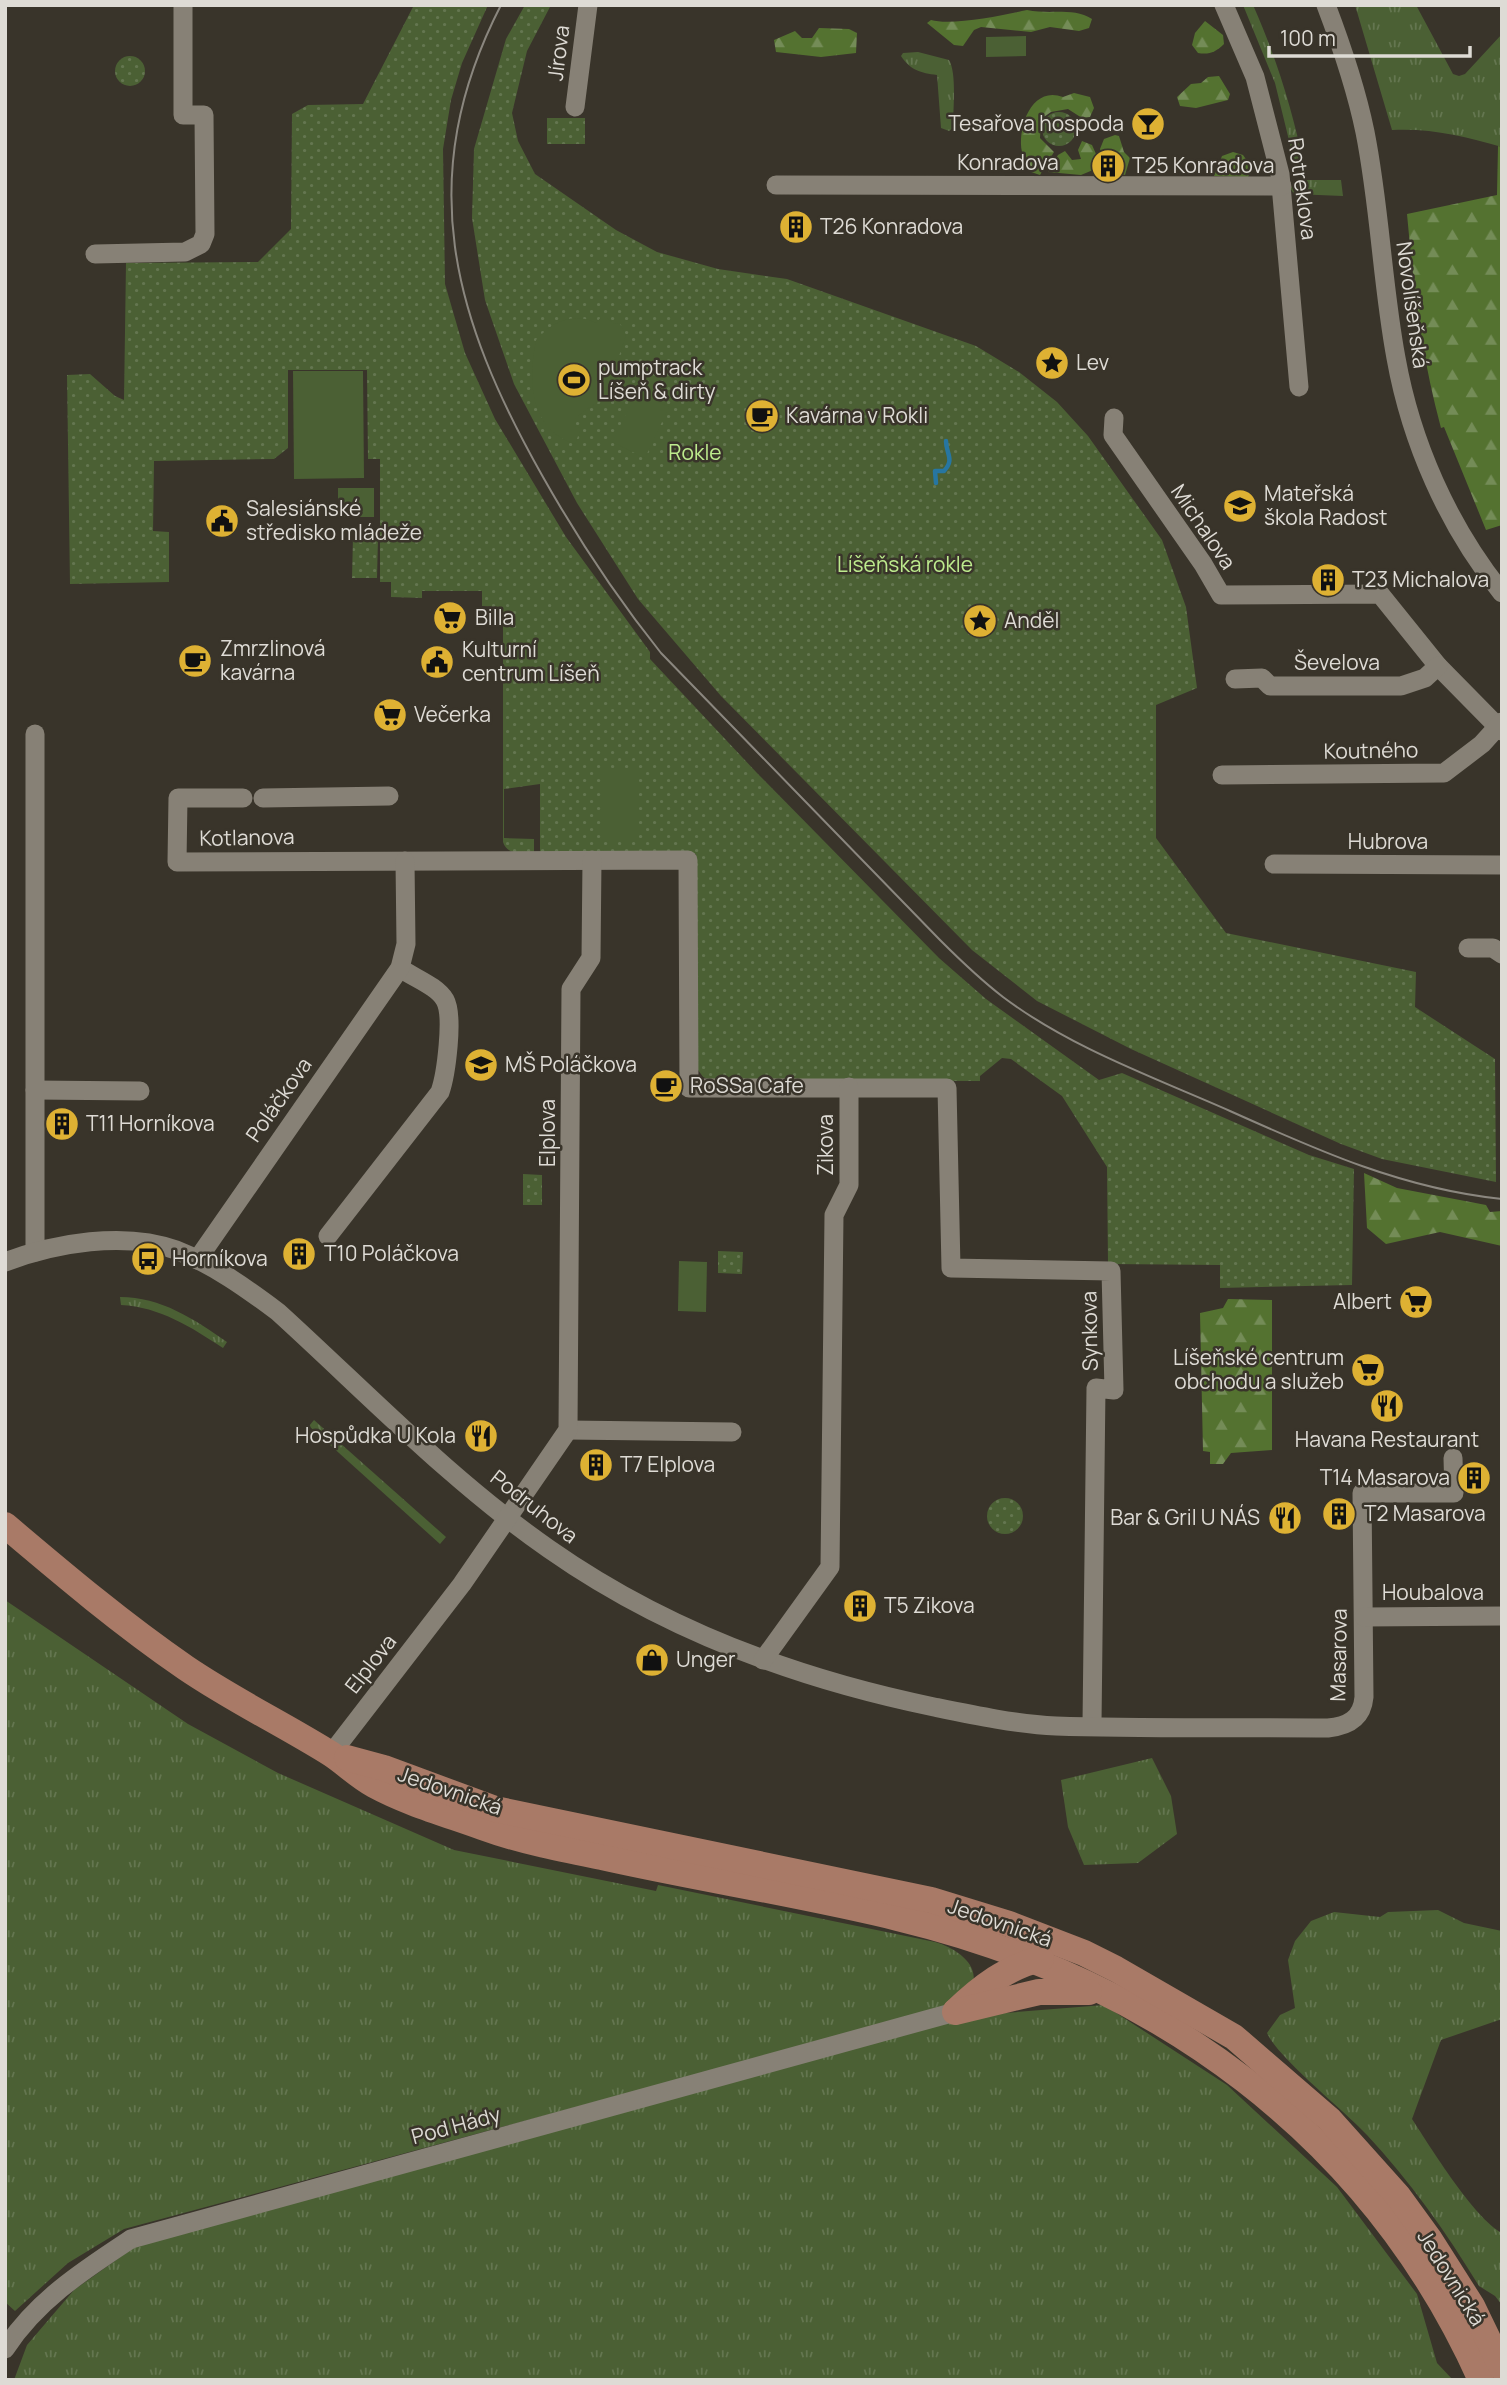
<svg xmlns="http://www.w3.org/2000/svg" width="1507" height="2385" font-family="Manrope,sans-serif">
<defs>
<pattern id="grass-tufts" width="24" height="20" patternUnits="userSpaceOnUse" patternTransform="scale(1.75)"><rect width="24" height="20" fill="#4b6034"/><path d="M3 7l-1-3M5 7V3M7 7l1-3M15 17l-1-3M17 17v-4M19 17l1-3" fill="none" stroke="#647650"/></pattern>
<pattern id="forest-firs" width="22" height="20" patternUnits="userSpaceOnUse" patternTransform="scale(1.75)"><rect width="22" height="20" fill="#547230"/><path d="M5 1l3.5 6h-7zM16 11l3.5 6h-7z" fill="#748c57"/></pattern>
<pattern id="park-dots" width="8" height="8" patternUnits="userSpaceOnUse" patternTransform="scale(1.75)"><rect width="8" height="8" fill="#4b6034"/><path d="M2 2h.1M6 6h.1" fill="none" stroke="#647650" stroke-width="1.8" stroke-linecap="round"/></pattern>
</defs>
<rect width="100%" height="100%" fill="#39342a"/>
<g fill="url(#grass-tufts)">
<path d="M 1243,5 L 1253,5 C 1277,59 1293,112 1305,170 L 1296,169 L 1275,83 Z"/>
<path d="M 1355,5 L 1416,5 L 1453,74 L 1459,76 L 1465,74 L 1502,34 L 1502,147 C 1464,136 1431,128 1392,130 Z"/>
<path d="M 918,52 L 949,60 C 957,73 953,112 953,128 L 949,131 L 941,128 L 937,75 C 921,73 910,70 901,56 L 903,53 Z"/>
<path d="M 1298,180 L 1341,180 L 1343,196 L 1294,194 L 1290,188 Z"/>
<path d="M 120,1297 C 161,1297 194,1319 227,1342 L 223,1348 C 191,1327 160,1307 121,1305 Z"/>
<path d="M 314,1420 L 446,1537 L 440,1544 L 309,1426 Z"/>
<path d="M 5,1600 L 188,1724 L 278,1773 L 454,1850 L 656,1891 L 658,1885 L 935,1942 C 958,1948 991,1972 963,1997 C 953,2005 933,2009 921,2014 L 124,2229 L 68,2263 L 15,2311 L 5,2302 Z"/>
<path d="M 1152,1758 L 1171,1796 L 1177,1834 L 1138,1863 L 1084,1865 L 1068,1827 L 1061,1780 Z"/>
<path d="M 1438,1910 L 1464,1923 L 1502,1931 L 1502,2019 L 1441,2040 L 1412,2119 C 1431,2148 1474,2218 1502,2233 L 1502,2305 L 1495,2296 L 1479,2286 C 1446,2232 1410,2181 1367,2135 C 1343,2109 1279,2059 1267,2033 L 1280,2015 L 1295,2008 L 1288,1960 L 1295,1941 L 1311,1921 L 1334,1912 L 1380,1917 L 1388,1912 Z"/>
<path d="M 1104,2005 L 1227,2085 L 1337,2187 L 1417,2294 L 1437,2363 L 1453,2380 L 14,2380 L 27,2345 L 74,2290 L 136,2246 L 967,2016 Z"/>
</g>
<g fill="url(#forest-firs)">
<path d="M 1027,10 C 1049,15 1073,7 1092,19 L 1089,28 L 1079,31 L 1050,27 L 1031,32 L 981,27 L 974,30 L 963,46 L 954,45 L 927,23 L 931,20 C 952,26 1004,15 1027,10 Z"/>
<path d="M 1205,21 L 1223,35 L 1224,44 C 1216,52 1209,55 1198,53 L 1192,45 L 1195,33 Z"/>
<path d="M 819,28 L 849,29 L 857,33 L 856,53 L 821,57 L 776,52 L 774,40 L 795,31 L 802,38 L 812,38 Z"/>
<path d="M 1219,76 L 1230,94 L 1228,100 L 1196,108 L 1180,106 L 1177,97 L 1191,84 L 1201,83 L 1208,77 Z"/>
<path d="M 1074,93 L 1090,97 L 1094,108 L 1090,117 L 1082,118 L 1068,109 L 1051,112 L 1041,119 L 1040,138 L 1054,152 L 1040,175 L 1031,172 C 1028,166 1023,159 1022,152 C 1017,127 1032,85 1063,97 Z"/>
<path d="M 1115,135 L 1119,136 L 1124,152 L 1130,158 L 1125,175 L 1113,171 L 1113,162 L 1105,162 L 1100,149 L 1104,139 Z"/>
<path d="M 1082,141 L 1092,145 L 1096,154 L 1093,170 L 1081,175 L 1048,172 L 1058,155 L 1065,151 L 1072,160 L 1081,159 L 1078,150 Z"/>
<path d="M 1498,146 L 1502,147 L 1502,525 L 1486,530 L 1444,427 L 1441,428 C 1421,353 1414,290 1407,214 L 1497,195 Z"/>
<path d="M 1233,152 L 1243,155 L 1252,168 L 1248,177 L 1214,176 L 1222,156 Z"/>
<path d="M 1364,1173 L 1397,1188 L 1486,1205 L 1490,1212 L 1502,1211 L 1502,1246 L 1440,1232 L 1386,1244 L 1367,1228 Z"/>
<path d="M 1228,1299 L 1272,1300 L 1272,1450 L 1231,1453 L 1223,1464 L 1210,1464 L 1210,1452 L 1203,1451 L 1200,1313 L 1223,1308 Z"/>
</g>
<g fill="url(#park-dots)">
<path d="M 414,5 L 488,5 L 462,63 L 451,100 L 443,149 L 445,284 L 465,353 L 495,419 L 566,537 L 650,652 L 650,659 L 757,773 L 939,958 L 986,999 L 1099,1080 L 1122,1073 L 1309,1155 L 1354,1169 L 1352,1285 L 1220,1288 L 1220,1265 L 1108,1264 L 1107,1167 L 1062,1096 L 1011,1059 L 1002,1058 L 980,1076 L 980,1081 L 710,1080 L 703,1077 L 696,1067 L 696,854 L 540,853 L 540,784 L 504,789 L 504,838 L 534,839 L 534,853 C 521,853 507,855 503,842 L 503,607 L 482,606 L 482,591 L 422,591 L 422,598 L 391,597 L 391,582 L 380,582 L 380,459 L 368,459 L 367,370 L 288,370 L 288,448 L 274,459 L 154,461 L 153,531 L 169,532 L 169,582 L 70,584 L 67,375 L 90,374 L 115,396 L 124,400 L 126,263 L 258,262 L 291,229 L 292,114 L 308,105 L 363,104 Z"/>
<path d="M 525,5 L 551,5 L 527,51 L 512,113 L 518,141 L 535,174 L 616,230 L 657,252 L 718,269 L 787,279 L 976,346 L 1019,372 L 1057,402 L 1088,436 L 1162,540 L 1186,607 L 1197,688 L 1156,705 L 1156,838 L 1226,933 L 1416,972 L 1415,1007 L 1495,1059 L 1496,1182 L 1382,1159 L 1341,1144 L 1131,1049 L 1037,1001 L 972,950 L 721,696 L 638,599 L 577,503 L 514,384 L 485,300 L 472,218 L 474,149 L 506,39 Z"/>
<circle cx="130" cy="71" r="15"/>
<circle cx="1059" cy="129" r="17"/>
<rect x="547" y="118" width="38" height="26"/>
<path d="M 353,537 L 378,538 L 377,578 L 352,578 Z"/>
<path d="M 523,1174 L 542,1175 L 542,1205 L 523,1205 Z"/>
<path d="M 718,1251 L 743,1252 L 742,1274 L 718,1273 Z"/>
<circle cx="1005" cy="1516" r="18"/>
</g>
<g fill="#4b6034">
<path d="M 1026,36 L 1026,56 L 986,57 L 986,37 Z"/>
<path d="M 603,315 L 613,323 L 620,324 L 626,335 L 619,356 L 612,362 L 618,377 C 607,405 592,401 575,419 L 575,426 L 581,428 L 575,444 C 529,429 528,380 536,340 C 552,322 573,311 596,323 Z"/>
<path d="M 293,371 L 363,371 L 364,478 L 294,479 Z"/>
<path d="M 637,392 L 669,407 L 645,458 L 612,442 Z"/>
<rect x="338" y="488" width="36" height="29"/>
<rect x="604" y="770" width="35" height="70"/>
<path d="M 679,1261 L 707,1262 L 706,1312 L 678,1311 Z"/>
</g>
<g fill="none" stroke-linecap="round" stroke-linejoin="round">
<path stroke="#2776a1" stroke-width="4.5" d="M 936,483 L 935,471 L 944,471 C 955,459 946,454 946,441"/>
<g stroke="#878176" stroke-width="19">
<path d="M 1224,5 L 1255,77 L 1280,174 L 1299,387"/>
<path d="M 1326,5 C 1342,47 1356,88 1365,132 C 1380,207 1382,283 1396,358 C 1411,442 1448,526 1502,593"/>
<path d="M 575,107 L 588,5"/>
<path d="M 776,185 L 1282,186"/>
<path d="M 95,254 L 185,252 L 201,244 L 205,234 L 204,115 L 183,115 L 183,5"/>
<path d="M 1114,418 L 1113,435 L 1203,564 L 1221,595 L 1380,594 L 1438,666 L 1502,731"/>
<path d="M 1235,679 L 1262,678 L 1270,686 L 1401,686 L 1425,678 L 1438,666"/>
<path d="M 1222,775 L 1444,773 L 1482,744 L 1502,722"/>
<path d="M 243,798 L 178,798 L 177,862 L 688,860 L 689,1088 L 947,1088 L 951,1268 L 1111,1271 L 1114,1390 L 1096,1388 L 1092,1724"/>
<path d="M 263,798 L 389,796"/>
<path d="M 1274,864 L 1502,865"/>
<path d="M 1468,948 L 1493,948 L 1502,954"/>
<path d="M 35,1090 L 140,1091"/>
<path d="M 328,1236 L 440,1092 C 446,1075 454,1016 445,1000 C 437,986 414,978 400,968"/>
<path d="M 35,1252 L 35,734"/>
<path d="M 197,1260 L 400,968 L 406,944 L 405,861"/>
<path d="M 5,1262 C 55,1243 125,1231 176,1250 C 214,1265 246,1288 278,1312 C 366,1392 451,1481 549,1549 C 663,1629 798,1679 934,1707 C 973,1715 1016,1724 1056,1726 C 1146,1729 1237,1727 1328,1728 C 1348,1726 1362,1719 1364,1697 L 1362,1493 L 1454,1493 L 1453,1458"/>
<path d="M 568,1430 L 732,1432"/>
<path d="M 1364,1617 L 1502,1616"/>
<path d="M 763,1660 L 830,1567 L 834,1215 L 849,1185 L 849,1087"/>
<path d="M 331,1754 L 462,1584 L 568,1430 L 571,989 L 591,958 L 592,860"/>
<path d="M 5,2349 C 37,2300 84,2270 131,2239 L 955,2012"/>
</g>
<g stroke="#a97a67" stroke-width="26">
<path d="M 5,1525 C 64,1575 122,1624 186,1668 C 233,1700 283,1724 331,1754 C 346,1764 359,1777 374,1785 C 407,1803 446,1814 482,1827 C 520,1841 562,1849 602,1857 C 700,1879 800,1894 898,1918 C 1155,1980 1371,2134 1481,2380"/>
<path d="M 347,1758 L 384,1768 L 495,1809 L 931,1900 L 1009,1924 L 1084,1953 L 1116,1969 L 1234,2037 L 1329,2119 L 1398,2196 L 1430,2240 L 1472,2306 L 1502,2368"/>
<path d="M 956,2011 C 980,1988 1008,1966 1041,1959"/>
<path d="M 955,2012 L 1039,1992 L 1089,1992"/>
</g>
<path stroke="#8b877f" stroke-width="2" d="M 501,5 C 412,178 453,318 543,477 C 578,539 617,598 661,653 L 940,940 C 960,960 981,980 1003,997 C 1071,1048 1153,1077 1230,1111 C 1319,1151 1404,1189 1502,1199"/>
</g>
<defs>
<g id="bar-disc" transform="scale(1.75)"><circle r="9.5" fill="#deb133" stroke="#39342a"/><path d="M-6-5H6L.8 .8V4.5H3.5V6h-7V4.5H-.8V.8Z" fill="#111"/></g>
<g id="building-disc" transform="scale(1.75)"><circle r="9.5" fill="#deb133" stroke="#39342a"/><path d="M-4-6H4V6H1V3H-1V6H-4ZM-2.5-4.3h1.7v1.8h-1.7ZM.8-4.3h1.7v1.8H.8ZM-2.5-1h1.7V.8h-1.7ZM.8-1h1.7V.8H.8Z" fill="#111"/></g>
<g id="sight-disc" transform="scale(1.75)"><circle r="9.5" fill="#deb133" stroke="#39342a"/><path d="M0-6L1.8-2.2L6-1.7L2.9 1.2L3.7 5.4L0 3.3L-3.7 5.4L-2.9 1.2L-6-1.7L-1.8-2.2Z" fill="#111"/></g>
<g id="stadium-disc" transform="scale(1.75)"><circle r="9.5" fill="#deb133" stroke="#39342a"/><path d="M0-5a6.5 5 0 1 0 0 10a6.5 5 0 1 0 0-10ZM-3.5-1.8h7v3.6h-7Z" fill="#111"/></g>
<g id="cafe-disc" transform="scale(1.75)"><circle r="9.5" fill="#deb133" stroke="#39342a"/><path d="M-5.5-4.5H6V0H3Q3 3.5 0 3.5H-2.5Q-5.5 3.5-5.5 0ZM3-3.2v2h1.7v-2ZM-6 4.5H4V6H-6Z" fill="#111"/></g>
<g id="school-disc" transform="scale(1.75)"><circle r="9.5" fill="#deb133" stroke="#39342a"/><path d="M0-5L7-2L0 1L-7-2ZM-4 1L0 2.5L4 1V4Q0 6-4 4Z" fill="#111"/></g>
<g id="civic-disc" transform="scale(1.75)"><circle r="9.5" fill="#deb133" stroke="#39342a"/><path d="M-.6-6.5H3V-4.5H.6V-3L4-1V1h2V6H-6V1h2V-1L-.6-3ZM-1.2 2.5V6h2.4V2.5Z" fill="#111"/></g>
<g id="supermarket-disc" transform="scale(1.75)"><circle r="9.5" fill="#deb133" stroke="#39342a"/><path d="M-6-5.5h2.5l.6 2H6L4.5 2H-2.5L-4.4-4H-6ZM-1.5 3.2a1.3 1.3 0 1 0 .1 0ZM3 3.2a1.3 1.3 0 1 0 .1 0Z" fill="#111"/></g>
<g id="bus-disc" transform="scale(1.75)"><circle r="9.5" fill="#deb133" stroke="#39342a"/><path d="M-5-6H5V4H4V6H2V4H-2V6H-4V4H-5ZM-3.5-4V0h7V-4ZM-3.5 1.2v1.5H-2V1.2ZM2 1.2v1.5H3.5V1.2Z" fill="#111"/></g>
<g id="restaurant-disc" transform="scale(1.75)"><circle r="9.5" fill="#deb133" stroke="#39342a"/><path d="M-5-6h1v4h1v-4h1v4h1v-4h1v5L-1.5 .5V6h-2V.5L-5-1ZM5-6V6H3V1.5H1.5Q1.5-4 5-6Z" fill="#111"/></g>
<g id="shop-disc" transform="scale(1.75)"><circle r="9.5" fill="#deb133" stroke="#39342a"/><path d="M-5-2.5h2.3a2.7 3.5 0 0 1 5.4 0H5L5.5 6h-11ZM-1.5-2.5h3a1.5 2.3 0 0 0-3 0Z" fill="#111"/></g>
</defs>
<g fill-rule="evenodd">
<use href="#bar-disc" x="1148" y="124"/>
<use href="#building-disc" x="1108" y="166"/>
<use href="#building-disc" x="796" y="227"/>
<use href="#sight-disc" x="1052" y="363"/>
<use href="#stadium-disc" x="574" y="380"/>
<use href="#cafe-disc" x="762" y="416"/>
<use href="#school-disc" x="1240" y="506"/>
<use href="#civic-disc" x="222" y="521"/>
<use href="#building-disc" x="1328" y="580"/>
<use href="#supermarket-disc" x="450" y="618"/>
<use href="#sight-disc" x="980" y="621"/>
<use href="#cafe-disc" x="195" y="661"/>
<use href="#civic-disc" x="437" y="662"/>
<use href="#supermarket-disc" x="390" y="715"/>
<use href="#school-disc" x="481" y="1065"/>
<use href="#cafe-disc" x="666" y="1086"/>
<use href="#building-disc" x="62" y="1124"/>
<use href="#building-disc" x="299" y="1254"/>
<use href="#bus-disc" x="148" y="1259"/>
<use href="#supermarket-disc" x="1416" y="1302"/>
<use href="#supermarket-disc" x="1368" y="1370"/>
<use href="#restaurant-disc" x="1387" y="1406"/>
<use href="#restaurant-disc" x="481" y="1436"/>
<use href="#building-disc" x="596" y="1465"/>
<use href="#building-disc" x="1474" y="1478"/>
<use href="#building-disc" x="1339" y="1514"/>
<use href="#restaurant-disc" x="1285" y="1518"/>
<use href="#building-disc" x="860" y="1606"/>
<use href="#shop-disc" x="652" y="1660"/>
</g>
<g text-anchor="middle" stroke-width="5" stroke-linejoin="round" paint-order="stroke">
<g font-size="21" fill="#dedbd5" stroke="#39342a">
<text transform="translate(559 53) rotate(-83)" y="7">Jírova</text>
<text x="1008" y="170">Konradova</text>
<text transform="translate(1302 189) rotate(82)" y="7">Rotreklova</text>
<text transform="translate(1412 305) rotate(82)" y="7">Novolíšeňská</text>
<text transform="translate(1203 527) rotate(56)" y="7">Michalova</text>
<text x="1337" y="670">Ševelova</text>
<text transform="translate(1371 751) rotate(-1)" y="7">Koutného</text>
<text transform="translate(247 838) rotate(-1)" y="7">Kotlanova</text>
<text x="1388" y="849">Hubrova</text>
<text transform="translate(279 1100) rotate(-55)" y="7">Poláčkova</text>
<text transform="translate(548 1133) rotate(-90)" y="7">Elplova</text>
<text transform="translate(826 1145) rotate(-90)" y="7">Zikova</text>
<text transform="translate(1090 1331) rotate(-91)" y="7">Synkova</text>
<text transform="translate(534 1507) rotate(38)" y="7">Podruhova</text>
<text x="1433" y="1600">Houbalova</text>
<text transform="translate(1339 1655) rotate(-89)" y="7">Masarova</text>
<text transform="translate(371 1664) rotate(-52)" y="7">Elplova</text>
<text transform="translate(450 1791) rotate(19)" y="7">Jedovnická</text>
<text transform="translate(1000 1923) rotate(19)" y="7">Jedovnická</text>
<text transform="translate(456 2126) rotate(-15)" y="7">Pod Hády</text>
<text transform="translate(1451 2278) rotate(58)" y="7">Jedovnická</text>
</g>
<g font-size="21" fill="#dedbd5" stroke="#39342a" text-anchor="start">
<text x="1124" y="131" text-anchor="end">Tesařova hospoda</text>
<text x="1132" y="173">T25 Konradova</text>
<text x="820" y="234">T26 Konradova</text>
<text x="1076" y="370">Lev</text>
<text x="598" y="375">pumptrack<tspan x="598" dy="24">Líšeň &amp; dirty</tspan></text>
<text x="786" y="423">Kavárna v Rokli</text>
<text x="1264" y="501">Mateřská<tspan x="1264" dy="24">škola Radost</tspan></text>
<text x="246" y="516">Salesiánské<tspan x="246" dy="24">středisko mládeže</tspan></text>
<text x="1352" y="587">T23 Michalova</text>
<text x="475" y="625">Billa</text>
<text x="1004" y="628">Anděl</text>
<text x="220" y="656">Zmrzlinová<tspan x="220" dy="24">kavárna</tspan></text>
<text x="462" y="657">Kulturní<tspan x="462" dy="24">centrum Líšeň</tspan></text>
<text x="414" y="722">Večerka</text>
<text x="505" y="1072">MŠ Poláčkova</text>
<text x="690" y="1093">RoSSa Cafe</text>
<text x="86" y="1131">T11 Horníkova</text>
<text x="324" y="1261">T10 Poláčkova</text>
<text x="172" y="1266">Horníkova</text>
<text x="1392" y="1309" text-anchor="end">Albert</text>
<text x="1344" y="1365" text-anchor="end">Líšeňské centrum<tspan x="1344" dy="24">obchodu a služeb</tspan></text>
<text x="456" y="1443" text-anchor="end">Hospůdka U Kola</text>
<text x="1387" y="1447" text-anchor="middle">Havana Restaurant</text>
<text x="620" y="1472">T7 Elplova</text>
<text x="1450" y="1485" text-anchor="end">T14 Masarova</text>
<text x="1364" y="1521">T2 Masarova</text>
<text x="1260" y="1525" text-anchor="end">Bar &amp; Gril U NÁS</text>
<text x="884" y="1613">T5 Zikova</text>
<text x="676" y="1667">Unger</text>
</g>
<g font-size="21" fill="#bdeb8d" stroke="#39342a">
<text x="695" y="460">Rokle</text>
<text x="905" y="572">Líšeňská rokle</text>
</g>
</g>
<rect width="1507" height="2385" fill="none" stroke="#dedbd5" stroke-width="14"/>
<path d="M1269 46v10h201v-10" fill="none" stroke="#dedbd5" stroke-width="3.5"/>
<text x="1280" y="46" font-size="21" fill="#dedbd5" stroke="#39342a" stroke-width="5" paint-order="stroke">100 m</text>
</svg>
